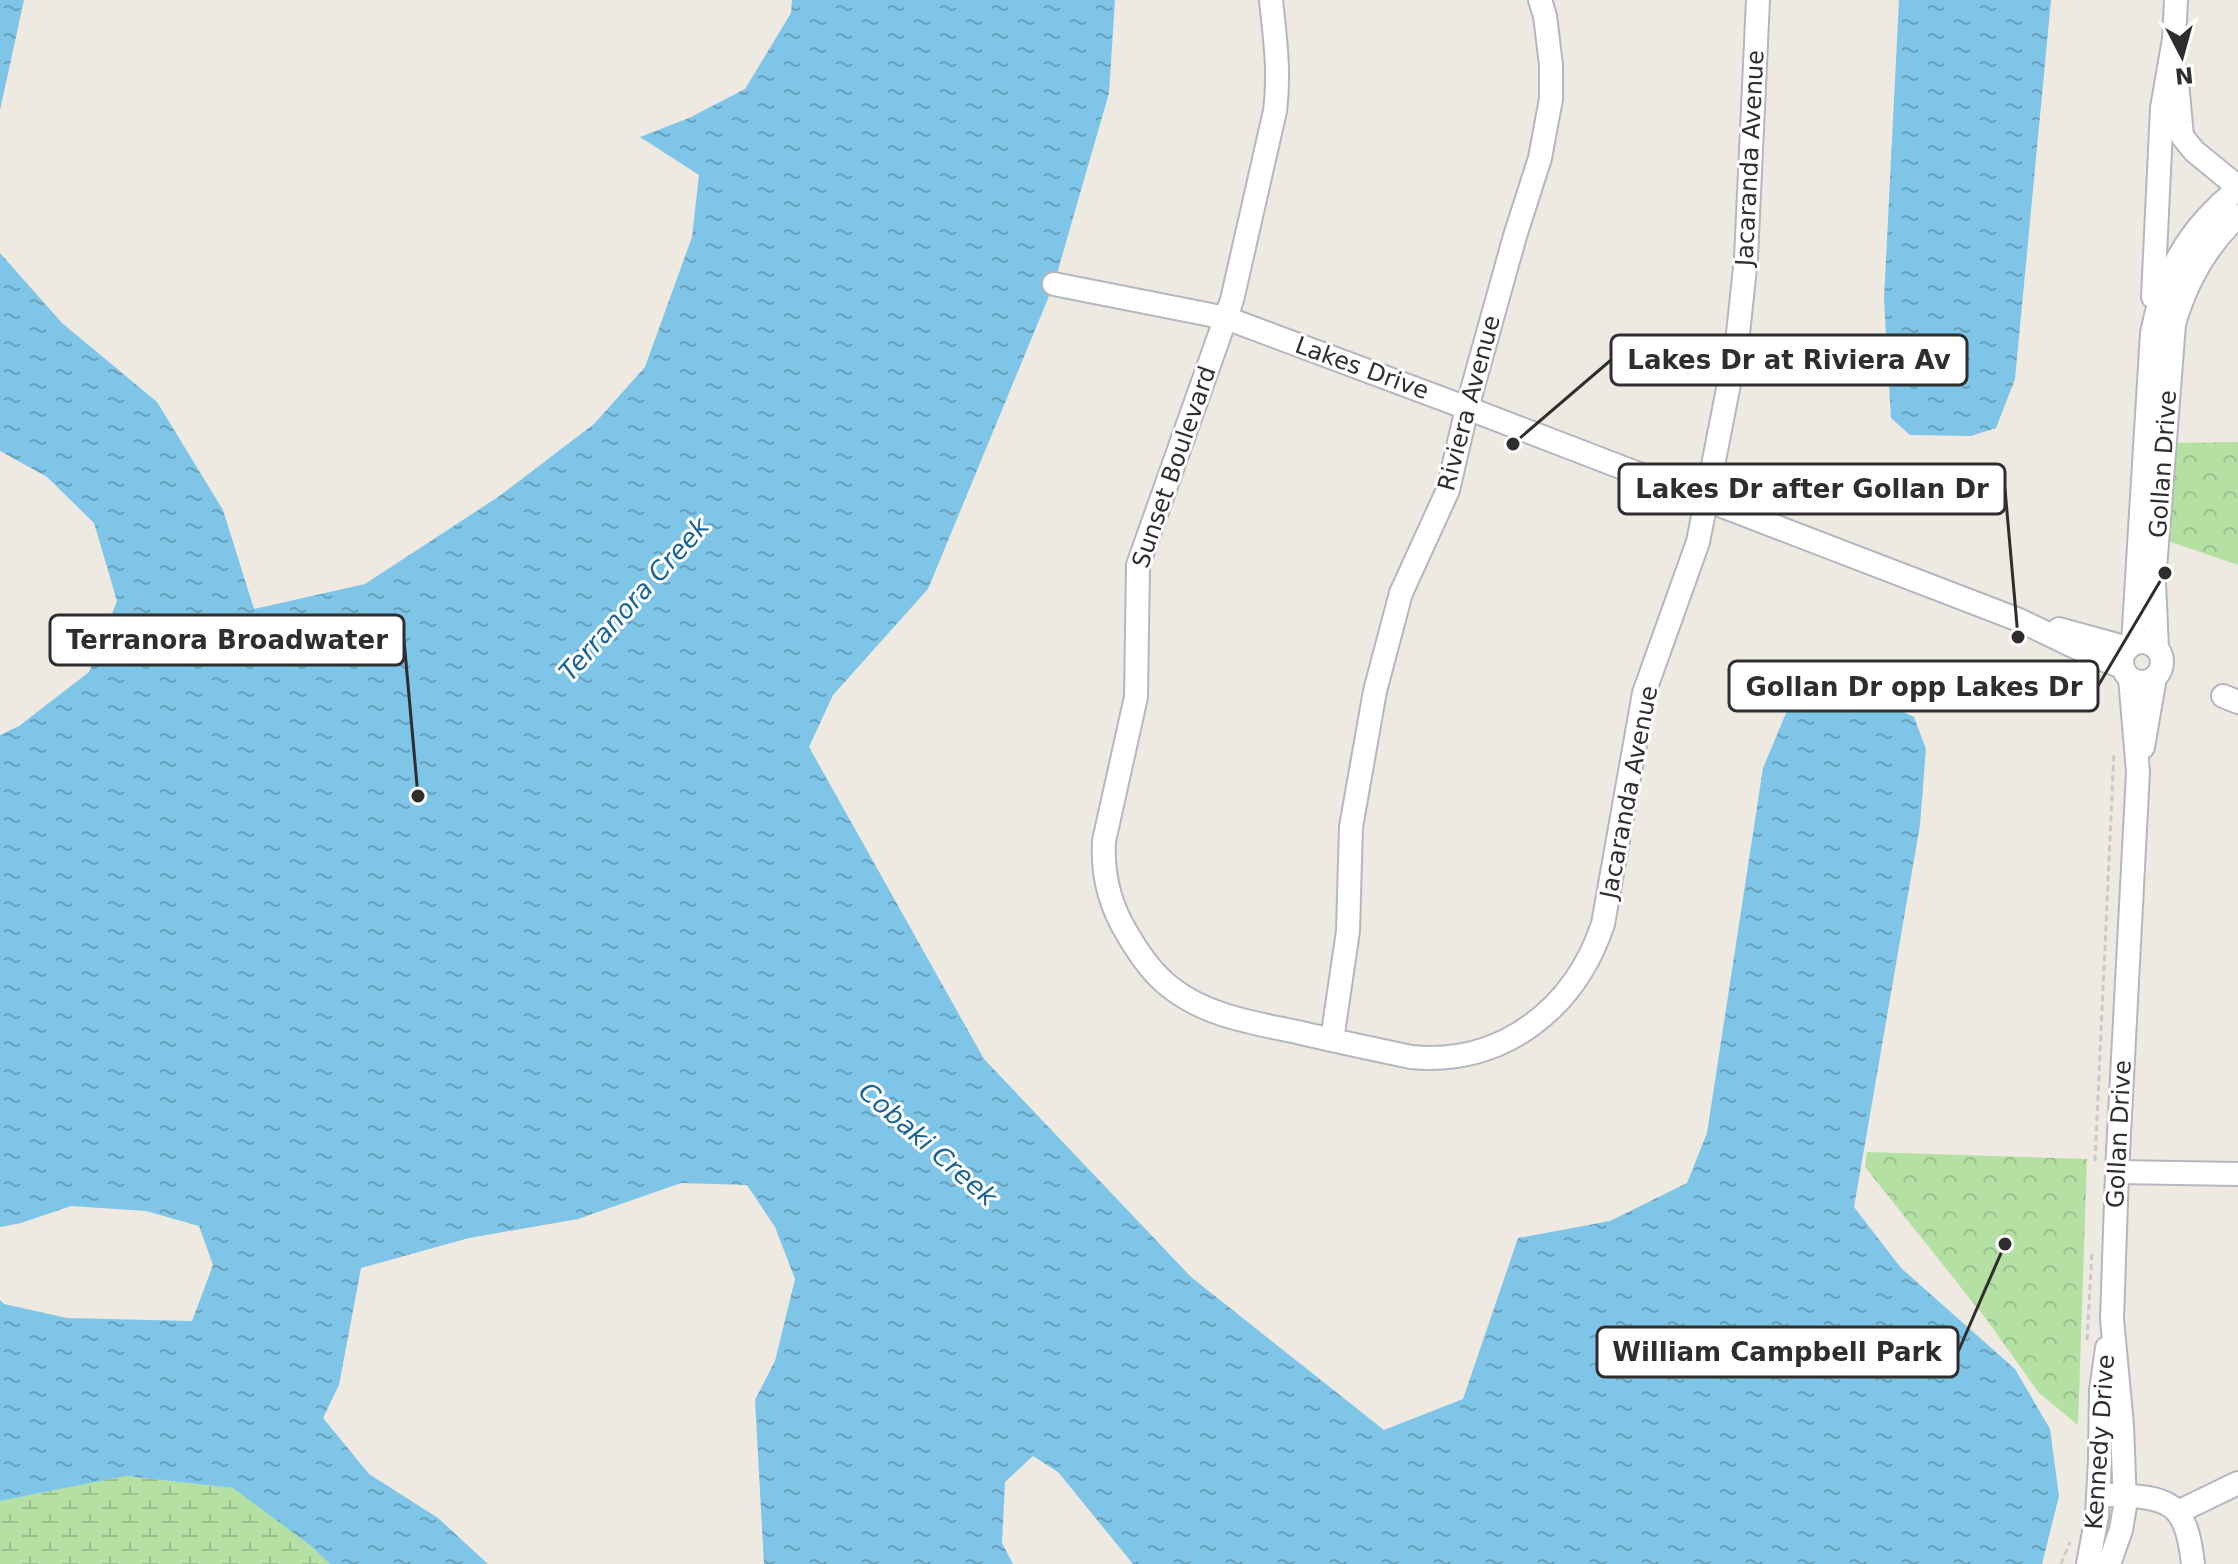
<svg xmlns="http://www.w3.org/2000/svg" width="2238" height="1564" font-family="'DejaVu Sans',sans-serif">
<defs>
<pattern id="forest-crowns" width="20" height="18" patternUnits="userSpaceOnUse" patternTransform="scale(2)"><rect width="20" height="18" fill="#b4e0a3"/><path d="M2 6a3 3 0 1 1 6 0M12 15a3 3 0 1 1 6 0" fill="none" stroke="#9bc08d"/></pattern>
<pattern id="wetland-marsh" width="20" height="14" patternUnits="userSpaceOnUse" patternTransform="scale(2)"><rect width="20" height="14" fill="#b4e0a3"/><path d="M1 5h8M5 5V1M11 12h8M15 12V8" fill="none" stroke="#9bc08d"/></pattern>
<pattern id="water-ripples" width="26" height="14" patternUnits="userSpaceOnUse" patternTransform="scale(2)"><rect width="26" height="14" fill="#7ec5e7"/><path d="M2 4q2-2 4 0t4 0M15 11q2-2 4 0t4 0" fill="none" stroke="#68a0bc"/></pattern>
</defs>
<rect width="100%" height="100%" fill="#eeeae2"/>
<g fill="url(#forest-crowns)">
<path d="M 2238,442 L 2238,565 L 2168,541 L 2170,443 Z"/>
<path d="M 1867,1152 L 2087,1159 L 2078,1425 L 2039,1393 L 1987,1320 L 1865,1167 Z"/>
</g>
<path fill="url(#wetland-marsh)" d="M 126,1476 L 234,1488 L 311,1546 L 330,1564 L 0,1564 L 0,1501 Z"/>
<g fill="url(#water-ripples)">
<path d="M 0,0 L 24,0 L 0,110 Z"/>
<path d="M 792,0 L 1115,0 L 1109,93 L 1054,284 L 928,589 L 833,695 L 809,747 L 984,1059 L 1191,1277 L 1384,1430 L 1463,1399 L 1518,1238 L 1610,1221 L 1687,1183 L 1707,1133 L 1763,768 L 1799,682 L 1834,679 L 1914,717 L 1926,749 L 1920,825 L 1854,1207 L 1901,1268 L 2015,1369 L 2050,1429 L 2059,1496 L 2042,1564 L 1133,1564 L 1058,1472 L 1033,1456 L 1005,1482 L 1002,1543 L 1013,1564 L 764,1564 L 755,1400 L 775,1361 L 795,1279 L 775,1227 L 747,1185 L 681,1183 L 578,1219 L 469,1238 L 361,1268 L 339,1385 L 323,1418 L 369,1474 L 438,1518 L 488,1564 L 330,1564 L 311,1546 L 233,1488 L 126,1476 L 0,1501 L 0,1300 L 4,1304 L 67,1318 L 192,1321 L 213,1265 L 199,1226 L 146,1211 L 71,1206 L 21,1223 L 0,1227 L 0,735 L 19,726 L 89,672 L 117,601 L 94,523 L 47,477 L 0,451 L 0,253 L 62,323 L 157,402 L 223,510 L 254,609 L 365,584 L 498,497 L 594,424 L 645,367 L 692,237 L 699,175 L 640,137 L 689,118 L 745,89 L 791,13 Z"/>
<path d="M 1899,0 L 2051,0 L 2015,379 L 1996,428 L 1971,436 L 1910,435 L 1891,418 L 1884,299 Z"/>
</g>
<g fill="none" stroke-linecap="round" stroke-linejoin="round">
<g stroke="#b5b7c0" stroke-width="26">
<g id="minor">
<path d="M 1271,0 C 1275,38 1280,73 1275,111 L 1232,300 L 1138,565 L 1136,697 L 1104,841 C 1102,875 1110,906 1128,935 C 1139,954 1153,974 1170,987 C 1206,1016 1254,1023 1297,1032 C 1335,1041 1373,1049 1411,1057 C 1503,1066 1575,1008 1603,924 L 1644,693 L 1698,542 L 1737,343 L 1746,258 L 1758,0"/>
<path d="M 2176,72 L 2182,136 L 2194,151 L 2238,187"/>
<path d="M 1054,284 L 1226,318 L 1467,408 L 2019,620 L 2094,656 L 2122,667"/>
<path d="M 2153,297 L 2162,108 L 2174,39 L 2176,0"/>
<path d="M 2059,629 L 2128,648"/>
<circle cx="2142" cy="662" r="20"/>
<path d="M 2133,644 L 2152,333 C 2164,272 2189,228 2238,189"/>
<path d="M 2157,649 L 2154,582 L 2174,324 C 2186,282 2206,246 2238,216"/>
<path d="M 2223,696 L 2238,702"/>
<path d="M 2143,747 L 2155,677"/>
<path d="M 1332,1040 L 1348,931 L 1351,827 L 1375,691 L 1401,593 L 1448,490 L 1467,408 L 1515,236 L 1540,158 L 1551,99 L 1551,65 L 1545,16 L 1540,0"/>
<path d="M 2117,1172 L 2238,1174"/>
<path d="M 2110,1495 C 2171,1497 2186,1502 2193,1564"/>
<path d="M 2178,1512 L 2238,1483"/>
<path d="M 2088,1564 L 2097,1516 L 2100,1459 L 2101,1390 L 2107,1348"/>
<path d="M 2109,1564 L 2121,1530 L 2125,1506 L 2122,1425 L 2112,1319 L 2117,1172 L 2138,772 L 2130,678"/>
</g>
</g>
<g stroke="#c9c9c9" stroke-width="3" stroke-dasharray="6 4" stroke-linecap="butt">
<path d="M 2095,1161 L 2114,753"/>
<path d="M 2087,1340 L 2092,1252"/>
<path d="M 2061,1564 L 2070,1542"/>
</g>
<use href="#minor" stroke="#fff" stroke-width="22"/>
</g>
<g text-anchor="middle" stroke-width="6" stroke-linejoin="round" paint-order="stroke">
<g font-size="24" fill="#2e2e2e" stroke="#fff">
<text transform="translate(1750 158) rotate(-87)" y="8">Jacaranda Avenue</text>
<text transform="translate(1362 368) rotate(20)" y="8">Lakes Drive</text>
<text transform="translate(1469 403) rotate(-75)" y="8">Riviera Avenue</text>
<text transform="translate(2163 464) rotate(-86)" y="8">Gollan Drive</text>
<text transform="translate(1174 467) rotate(-71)" y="8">Sunset Boulevard</text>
<text transform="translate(1629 792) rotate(-79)" y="8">Jacaranda Avenue</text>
<text transform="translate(2119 1134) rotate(-87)" y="8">Gollan Drive</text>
<text transform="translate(2100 1442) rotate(-86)" y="8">Kennedy Drive</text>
</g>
<g font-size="26" font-style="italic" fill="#186498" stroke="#fff">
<text transform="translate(634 599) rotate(-48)" y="9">Terranora Creek</text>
<text transform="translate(928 1144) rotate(41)" y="9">Cobaki Creek</text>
</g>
</g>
<path fill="none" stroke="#2e2e2e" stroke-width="3" d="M1513 444L1611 360M2018 637L2005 489M418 796L404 640M2165 573L2098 686M2005 1244L1958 1352"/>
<g fill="#2e2e2e" stroke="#fff" stroke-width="3">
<circle cx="1513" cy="444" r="8"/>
<circle cx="2018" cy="637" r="8"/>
<circle cx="418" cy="796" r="8"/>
<circle cx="2165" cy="573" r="8"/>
<circle cx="2005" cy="1244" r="8"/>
</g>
<g fill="#fff" stroke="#2e2e2e" stroke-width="3">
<rect x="1611" y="335" width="356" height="50" rx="8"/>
<rect x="1619" y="464" width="386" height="50" rx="8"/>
<rect x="50" y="615" width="354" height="50" rx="8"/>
<rect x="1729" y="661" width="369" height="50" rx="8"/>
<rect x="1597" y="1327" width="361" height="50" rx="8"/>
</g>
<g font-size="26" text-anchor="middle" font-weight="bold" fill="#2e2e2e">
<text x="1789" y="369">Lakes Dr at Riviera Av</text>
<text x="1812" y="498">Lakes Dr after Gollan Dr</text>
<text x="227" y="649">Terranora Broadwater</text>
<text x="1914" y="696">Gollan Dr opp Lakes Dr</text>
<text x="1777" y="1361">William Campbell Park</text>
</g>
<g transform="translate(2182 56) rotate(174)" stroke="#ffffff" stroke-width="6" paint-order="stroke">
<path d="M0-6L14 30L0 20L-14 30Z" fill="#2e2e2e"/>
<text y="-12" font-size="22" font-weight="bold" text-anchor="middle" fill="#2e2e2e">N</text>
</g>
</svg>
